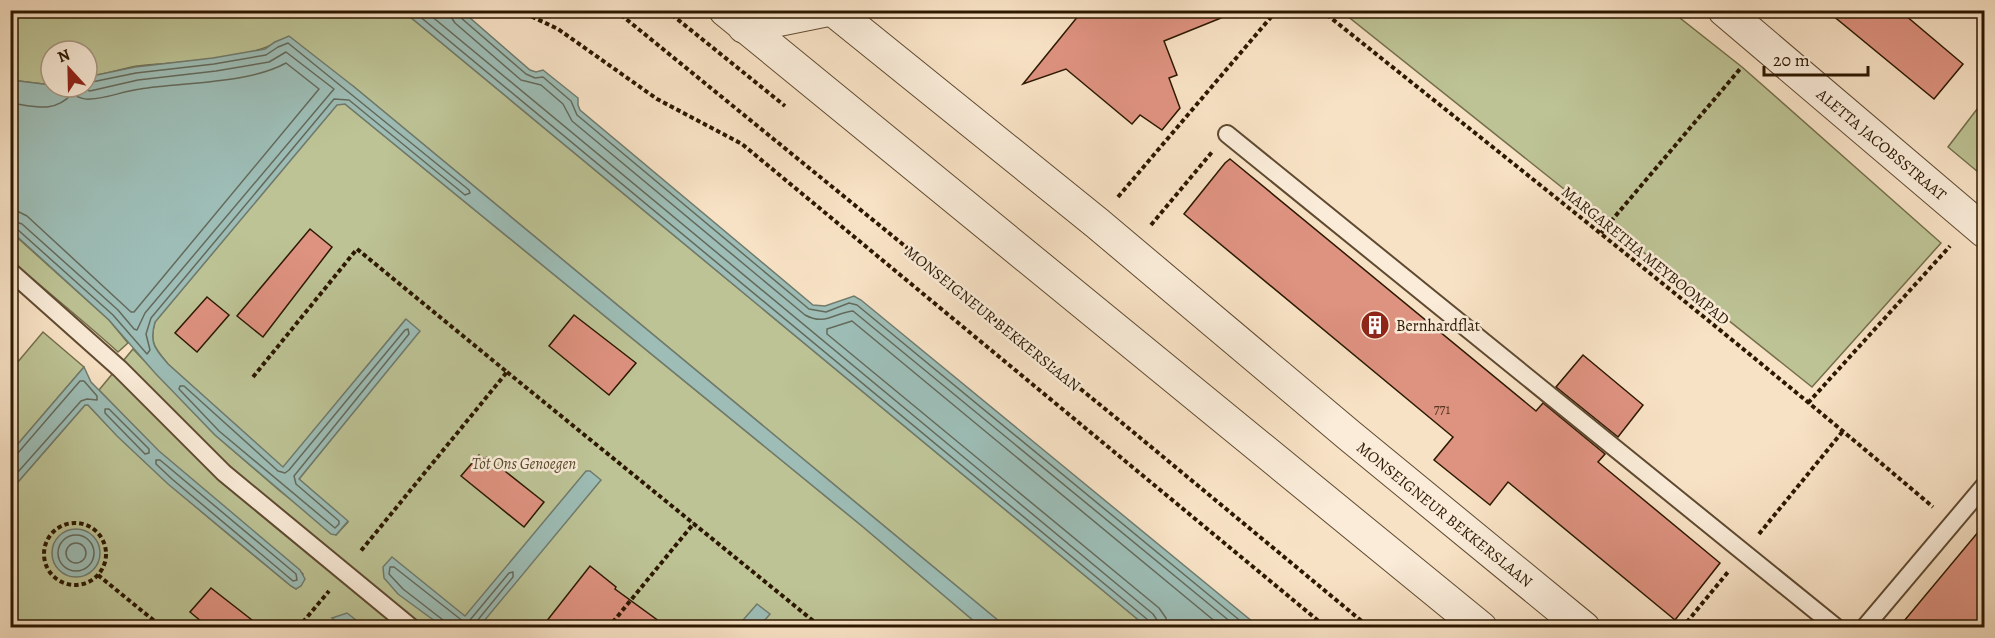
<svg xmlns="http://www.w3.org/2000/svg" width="1995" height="638" font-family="Alegreya,serif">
<rect width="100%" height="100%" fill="#f8e2c5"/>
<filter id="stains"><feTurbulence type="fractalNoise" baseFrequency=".00333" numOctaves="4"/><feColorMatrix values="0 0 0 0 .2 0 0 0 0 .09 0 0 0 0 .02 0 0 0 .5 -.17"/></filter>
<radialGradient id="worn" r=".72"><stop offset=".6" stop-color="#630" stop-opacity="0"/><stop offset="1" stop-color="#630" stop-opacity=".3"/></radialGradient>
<g fill="#bdc395" stroke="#746e4a" stroke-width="1.5">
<path d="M 11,11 L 403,11 L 1147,627 L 1006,627 L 353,86 L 275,42 C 258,58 165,63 137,66 C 121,69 104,74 87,77 L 87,51 L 51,51 L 51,85 L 11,80 Z"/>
<path d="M 1341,11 L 1671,11 L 1742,67 L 1941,243 L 1812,387 Z"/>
<path d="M 1984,100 L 1984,177 L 1948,147 Z"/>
<path d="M 337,104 L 345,104 L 862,526 L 981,627 L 11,628 L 11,490 L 85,405 L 88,405 C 150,472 221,528 291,586 L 296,589 L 303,574 L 159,452 L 99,390 L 133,349 L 215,435 L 280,491 L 336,535 L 348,522 L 299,479 L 419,331 L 405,320 L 283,468 L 168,364 C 155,348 149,343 155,322 Z"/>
<path d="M 10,231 L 109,320 L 128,343 L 118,352 C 83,320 46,291 11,260 Z"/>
<path d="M 43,332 L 84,367 L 11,452 L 11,370 Z"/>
</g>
<g fill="#9dbdb6" stroke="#707b6d" stroke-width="1.5">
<path d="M 403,11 L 462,11 L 530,70 L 536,72 L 543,70 L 578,98 L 578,105 L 580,110 L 813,305 L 825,306 L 854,296 L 861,300 L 1259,627 L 1147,627 Z"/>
<path d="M 289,36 L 353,86 L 1006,627 L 981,627 L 862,526 L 345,104 L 337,105 L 155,322 C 149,343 155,349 168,364 L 283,467 L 406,319 L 420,331 L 299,479 L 348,521 L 336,535 L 331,534 L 215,435 L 155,373 L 109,320 L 11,231 L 11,80 L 51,85 L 51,87 L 87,87 L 87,77 L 135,67 L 213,58 L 265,49 L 275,42 Z"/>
<path d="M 84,367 L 91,382 L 159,451 L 300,570 L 305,579 L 301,586 L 296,589 L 291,586 L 168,484 L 117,436 L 88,405 L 85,405 L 11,490 L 11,452 Z"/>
<path d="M 586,471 L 590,471 L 601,480 L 479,627 L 443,627 L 398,594 L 384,578 L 383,567 L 392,557 L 465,616 Z"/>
<circle cx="76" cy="553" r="24"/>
<path d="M 757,604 L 770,614 L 759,627 L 737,627 Z"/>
<path d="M 347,613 L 365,627 L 344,627 L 332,618 Z"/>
</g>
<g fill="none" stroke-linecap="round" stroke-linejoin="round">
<g stroke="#646a5b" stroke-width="1.5">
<path d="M 412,10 L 1148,620 L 1150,628"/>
<path d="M 424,10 L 1153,614 L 1157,620 L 1158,628"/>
<path d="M 451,10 L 451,17 L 455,23 L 521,80 L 541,85 L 563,104 L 572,121 L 805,315 C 825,326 834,313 853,311 L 1238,628"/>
<path d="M 458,10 L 460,17 L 526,74 L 535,78 L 543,77 L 571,101 L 577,115 L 809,309 L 826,312 L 849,303 L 857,305 L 1249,628"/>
<path d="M 10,103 C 35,106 53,114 72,94 C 78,97 83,100 90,99 C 106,99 123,91 140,89 C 183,82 248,84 286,63 L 319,89 L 134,312 L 131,312 L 27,216 L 19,212 L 10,211"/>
<path d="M 10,220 L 22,224 L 118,310 L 134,329 L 137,330 L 145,313 L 334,89 L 286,52 L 269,62 L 216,71 L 138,80 L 90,91 L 79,87"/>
<path d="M 10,227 L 17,229 L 113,315 L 147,354 L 150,350 L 146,334 L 151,318 L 334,99 L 349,100 L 465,195 L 470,193 L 469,190 L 288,43 L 278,47 L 266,55 L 214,64 L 136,73 L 87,83"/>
<path d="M 408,329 L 409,334 L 294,476 L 296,484 L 339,521 L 339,524 L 335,528 L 219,431 L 179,389 L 180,386 L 184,386 L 278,471 L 285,473 L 289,470 L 405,330 Z"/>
<path d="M 105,409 L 109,409 L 149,449 L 149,453 L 145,454 L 105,413 Z"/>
<path d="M 10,456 L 17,454 L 80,381 L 84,381 L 97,396 L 97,400 L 87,399 L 81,401 L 10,481"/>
<path d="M 156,460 L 160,460 L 296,574 L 297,580 L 293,581 L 172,479 L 156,464 Z"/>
<circle cx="76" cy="553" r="18"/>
<circle cx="76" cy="553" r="10"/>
<path d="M 446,628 L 443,620 L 403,589 L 389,574 L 390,567 L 394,567 L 464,622 L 470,620 L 509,573 L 513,572 L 513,577 L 477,621 L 475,628"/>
<path d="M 1167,628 L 1166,618 L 1159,608 L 827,334 L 827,329 L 852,321 L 1223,628"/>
</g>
</g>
<g fill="#de9280" stroke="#2c1800" stroke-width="1.5">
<path d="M 1083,10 L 1153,10 L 1155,17 L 1220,13 L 1221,18 L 1164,41 L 1177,75 L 1169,78 L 1180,108 L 1162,130 L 1140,115 L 1132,124 L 1066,69 L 1023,84 Z"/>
<path d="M 1826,10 L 1899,10 L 1963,64 L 1934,99 Z"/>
<path d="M 1230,159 L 1536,411 L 1543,403 L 1605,454 L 1598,462 L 1720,563 L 1675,620 L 1508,482 L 1490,505 L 1434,460 L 1453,437 L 1184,214 L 1225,163 Z"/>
<path d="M 310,229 L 332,247 L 263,337 L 237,316 Z"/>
<path d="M 207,297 L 229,315 L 197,352 L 175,333 Z"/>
<path d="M 574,315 L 636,363 L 609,395 L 549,346 Z"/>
<path d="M 1583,355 L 1643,405 L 1618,437 L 1556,387 Z"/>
<path d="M 479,455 L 485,460 L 487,457 L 544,502 L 524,527 L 461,476 Z"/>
<path d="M 1984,525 L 1984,627 L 1899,627 Z"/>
<path d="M 590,566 L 616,587 L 615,589 L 667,627 L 542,627 Z"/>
<path d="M 211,588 L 261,627 L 208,627 L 190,612 Z"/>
</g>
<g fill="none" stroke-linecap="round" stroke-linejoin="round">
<g stroke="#5f4a31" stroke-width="20">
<g id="lane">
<path d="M 1227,134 L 1837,628"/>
<path d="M 10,271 L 120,369 L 224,473 L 412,628"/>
<path d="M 1864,628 L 1984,486"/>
</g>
</g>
<g stroke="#5f4a31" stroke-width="34">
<g id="street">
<path d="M 725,10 L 1481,628"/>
<path d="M 833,10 L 1097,223 L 1350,436 L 1584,628"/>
<path d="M 1724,10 L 1984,231"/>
<path d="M 744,27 L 828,10"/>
</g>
</g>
<g stroke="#2c1800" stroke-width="4" stroke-dasharray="4.5 3" stroke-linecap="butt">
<path d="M 518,10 L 558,29 L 657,99 L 742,144 L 1327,628"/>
<path d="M 615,10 L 1115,417 L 1370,628"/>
<path d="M 666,10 L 785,106"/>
<path d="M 1321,10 C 1526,174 1733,337 1933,507"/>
<path d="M 1118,197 L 1277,10"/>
<path d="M 1151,225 L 1212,152"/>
<path d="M 1601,233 L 1740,69"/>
<path d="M 507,372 L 822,628"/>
<path d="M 253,377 L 357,249 L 507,372 L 360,552"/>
<path d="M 1808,403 L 1950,246"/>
<circle cx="75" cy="554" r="31"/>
<path d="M 1759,534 L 1843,431"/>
<path d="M 98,575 L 163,628"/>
<path d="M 298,628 L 329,591"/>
<path d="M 608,628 L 694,523"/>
<path d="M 1682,628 L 1728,572"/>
</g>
<use href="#lane" stroke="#faecd9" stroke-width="16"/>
<use href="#street" stroke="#faecd9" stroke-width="32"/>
</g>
<defs>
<g id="building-disc" transform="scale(1.5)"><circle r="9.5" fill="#8f2418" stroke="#faecd9"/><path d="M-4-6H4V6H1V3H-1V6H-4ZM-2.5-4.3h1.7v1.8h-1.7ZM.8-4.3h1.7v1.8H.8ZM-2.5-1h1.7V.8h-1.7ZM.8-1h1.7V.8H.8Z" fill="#fff"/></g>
</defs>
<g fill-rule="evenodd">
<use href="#building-disc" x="1375" y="325"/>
</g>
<g text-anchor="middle" stroke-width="5" stroke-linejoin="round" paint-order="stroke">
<g font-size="14" fill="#583620">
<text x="1442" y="414">771</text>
</g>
<g font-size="16" fill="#2c1800" stroke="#faecd9">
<text transform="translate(1882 144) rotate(40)" y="6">ALETTA JACOBSSTRAAT</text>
<text transform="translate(1646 255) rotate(39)" y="6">MARGARETHA MEYBOOMPAD</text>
<text transform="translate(993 318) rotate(39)" y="6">MONSEIGNEUR BEKKERSLAAN</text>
<text transform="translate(1445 514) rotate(39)" y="6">MONSEIGNEUR BEKKERSLAAN</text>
</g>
<g font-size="16" fill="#2c1800" stroke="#faecd9" text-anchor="start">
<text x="1396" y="331">Bernhardflat</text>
</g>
<g font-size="16" font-style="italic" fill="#584b2d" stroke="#faecd9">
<text x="524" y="469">Tot Ons Genoegen</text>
</g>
</g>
<rect width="1995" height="638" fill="none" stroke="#f8e2c5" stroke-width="36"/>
<rect x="12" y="12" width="1971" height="614" fill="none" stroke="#2c1800" stroke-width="3"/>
<rect x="18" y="18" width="1959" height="602" fill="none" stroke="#2c1800" stroke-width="1.5"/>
<g transform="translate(69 69) rotate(338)"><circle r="28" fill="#faecd9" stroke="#a89782" stroke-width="1.5"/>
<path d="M0-4.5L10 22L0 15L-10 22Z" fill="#8f2418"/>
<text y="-9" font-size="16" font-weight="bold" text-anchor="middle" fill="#2c1800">N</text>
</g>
<path d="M1764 66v9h104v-9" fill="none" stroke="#2c1800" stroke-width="3"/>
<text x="1773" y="66" font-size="18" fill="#2c1800" stroke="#faecd9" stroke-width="4.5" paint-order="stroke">20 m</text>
<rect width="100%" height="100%" filter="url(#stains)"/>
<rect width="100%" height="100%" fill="url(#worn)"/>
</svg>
